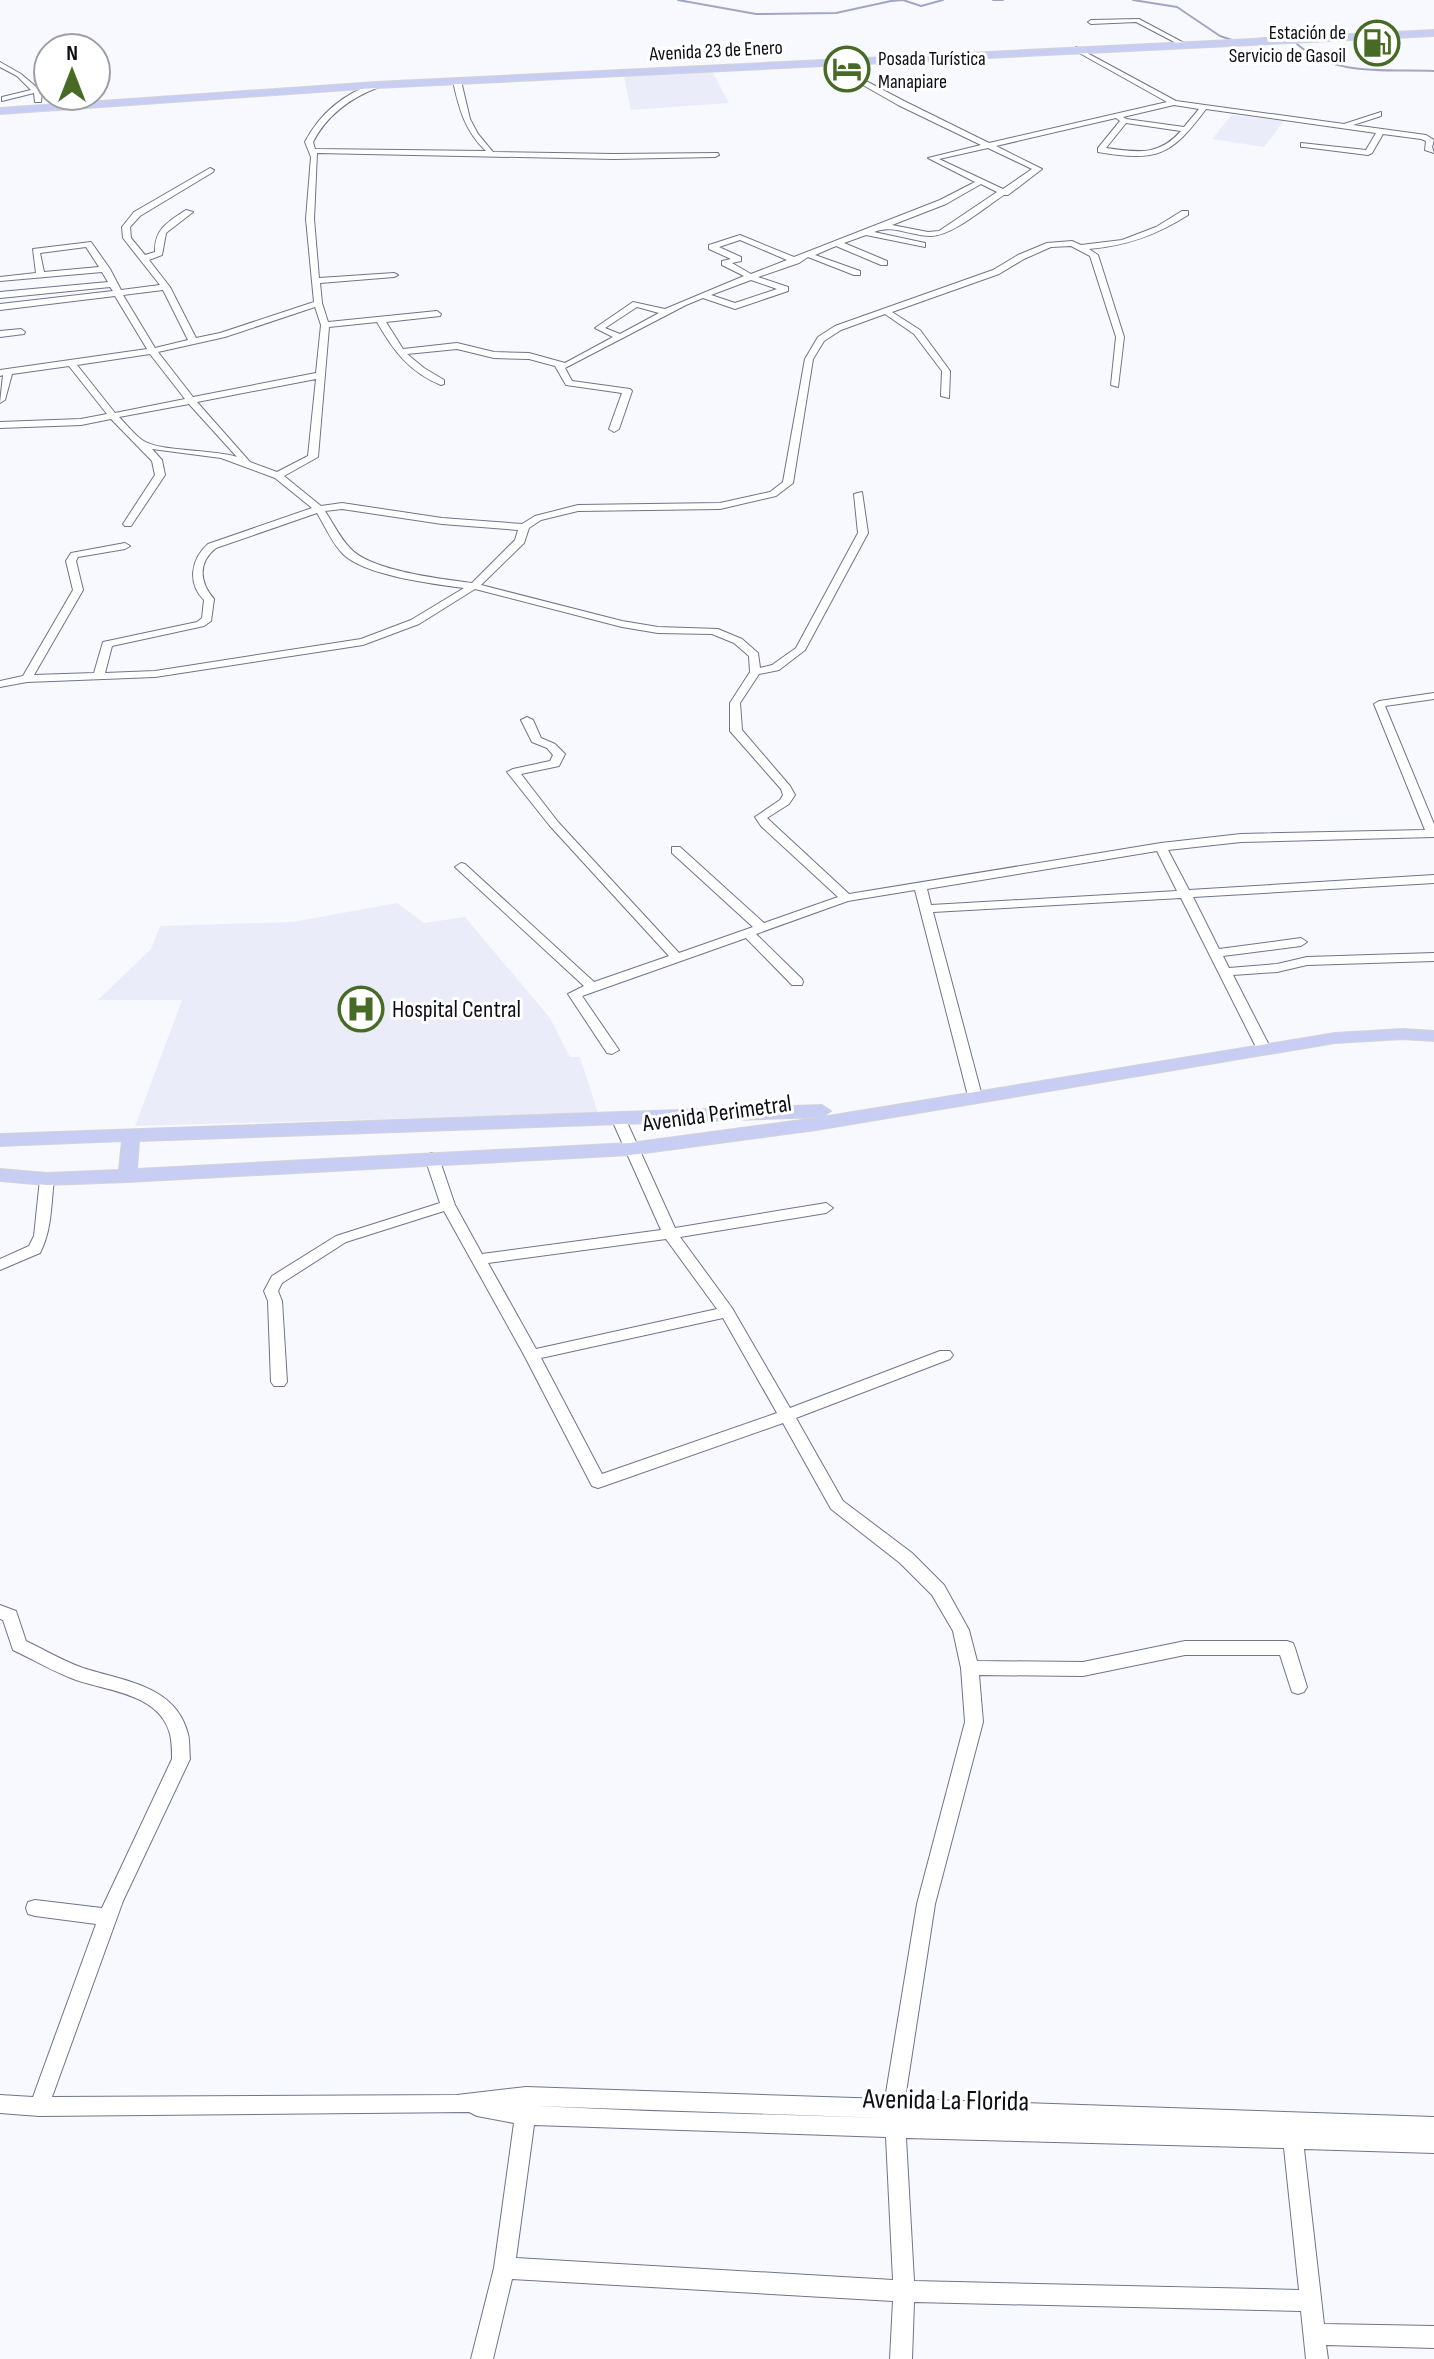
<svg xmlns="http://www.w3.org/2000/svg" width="1434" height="2359" font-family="'Sofia Sans Condensed',sans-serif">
<rect width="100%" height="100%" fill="#f8f9fe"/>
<g fill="#eaecf9">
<path d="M 712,71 L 729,103 L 631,110 L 624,76 Z"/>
<path d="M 1232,115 L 1284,121 L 1264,147 L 1212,139 Z"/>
<path d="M 397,903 L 424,923 L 465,917 L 550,1018 L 570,1057 L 580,1057 L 598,1113 L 135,1126 L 182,1000 L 98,1000 L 151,949 L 160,926 L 293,922 Z"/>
</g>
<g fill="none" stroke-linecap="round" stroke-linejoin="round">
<g stroke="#a1a6c3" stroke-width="2">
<path d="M 678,0 L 756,14 L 836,13 L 891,1 L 903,0 L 921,6 L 943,0"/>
<path d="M 993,0 L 1003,0"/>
<path d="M 1133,0 L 1177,7 L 1220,36 L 1232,40"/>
<path d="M 1257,39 L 1291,37"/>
<path d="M 1297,44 C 1334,77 1387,69 1434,71"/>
</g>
<g stroke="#70748b" stroke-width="2">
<g id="minor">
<path d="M 1139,19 L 1184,43 L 1185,44 L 1180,45 L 1136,22 L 1091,24 L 1088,22 L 1091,20 Z"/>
<path d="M 1076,47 L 1176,101 L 1344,124 L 1381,112 L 1381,116 L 1353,125 L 1426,135 L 1434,140 L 1432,147 L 1434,153 L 1425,150 L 1426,141 L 1421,139 L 1383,134 L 1372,153 L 1368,155 L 1304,147 L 1301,147 L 1301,143 L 1366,150 L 1376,133 L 1206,109 C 1171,156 1157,162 1098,152 L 1098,148 L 1120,121 L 1116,118 L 996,146 L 1042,169 L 1008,195 L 1004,195 C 985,207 952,236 931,236 C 911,236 892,224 874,232 L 925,243 L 925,247 L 866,235 L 844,243 L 887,261 L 887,265 L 881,265 L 836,246 L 815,255 L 860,271 L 860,275 L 854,275 L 808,257 L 799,263 L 758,277 L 788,287 L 788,291 L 735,309 L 703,298 L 686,305 L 565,368 L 572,381 L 630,389 L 632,391 L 619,429 L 614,432 L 609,429 L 622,393 L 566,385 L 555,366 L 529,359 L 494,358 L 457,349 L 407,354 L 424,368 L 444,380 L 444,384 L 441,385 C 409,372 393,350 377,322 L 329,327 L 318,457 L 284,476 L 321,506 L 342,503 L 442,518 L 522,524 L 535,516 L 578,505 L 720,503 L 770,492 L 783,482 L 805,359 L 818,337 L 835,326 L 993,270 L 1018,255 L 1047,243 L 1072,241 L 1081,245 L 1122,240 L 1156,227 L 1182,211 L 1188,211 L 1188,215 C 1157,235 1126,246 1089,249 L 1098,255 L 1124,337 L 1118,387 L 1111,385 L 1116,337 L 1090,256 L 1071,246 L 1051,247 L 1024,259 L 999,274 L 892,312 L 920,330 L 950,371 L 949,398 L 941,396 L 942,371 L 914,334 L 885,314 L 841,330 L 824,341 L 813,359 L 793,483 L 776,496 L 720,509 L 578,511 L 541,520 L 529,528 L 524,543 L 481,585 L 622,621 L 658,627 L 718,629 L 742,639 L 758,653 L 760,668 L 772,665 L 796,648 L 858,533 L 854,494 L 862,492 L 868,533 L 805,650 L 779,670 L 759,674 L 740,703 L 742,730 L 790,786 L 795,795 L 789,804 L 767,818 L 849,894 L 1161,843 L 1241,834 L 1425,830 L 1374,704 L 1379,701 L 1434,693 L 1434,699 L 1385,706 L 1434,824 L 1434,837 L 1241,842 L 1168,850 L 1189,890 L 1434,875 L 1434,883 L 1193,897 L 1219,949 L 1301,938 L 1307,942 L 1301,946 L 1223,956 L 1229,968 L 1277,964 L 1307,957 L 1434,953 L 1434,961 L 1307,965 L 1277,972 L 1233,975 L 1271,1049 L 1264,1053 L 1257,1049 L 1181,898 L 933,912 L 982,1096 L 975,1100 L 968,1096 L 915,890 L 848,901 L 756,934 L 802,979 L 803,982 L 802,985 L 792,985 L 746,938 L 582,996 L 619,1050 L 612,1054 L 607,1053 L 568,994 L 584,986 L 455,867 L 461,863 L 465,864 L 594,982 L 669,956 L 550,826 L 507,772 L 513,769 L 550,761 L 553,755 L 547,748 L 532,742 L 521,720 L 527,717 L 533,720 L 541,738 L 555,744 L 565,754 L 559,766 L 521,774 L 558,822 L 679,953 L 753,927 L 672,853 L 672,847 L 680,847 L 764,923 L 838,897 L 761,826 L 755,817 L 780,800 L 783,795 L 781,789 L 730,731 L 730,703 L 750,672 L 749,656 L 734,643 L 712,634 L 658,633 L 622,627 L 475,589 L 419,624 L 363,645 L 155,677 L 27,682 L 0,687 L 0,681 L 23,676 L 73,590 L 66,561 L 71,553 L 125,543 L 130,546 L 125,549 L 78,557 L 76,561 L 83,590 L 34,675 L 94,673 L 103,642 L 197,622 L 202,618 L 204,600 C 187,583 191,559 208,544 L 312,508 L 275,478 L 221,458 L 152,449 L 162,460 L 165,475 L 131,526 L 125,526 L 123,524 L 155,475 L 152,461 L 111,419 L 81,425 L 0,428 L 0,422 L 81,419 L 107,414 L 69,366 L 12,374 L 5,400 L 0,403 L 3,375 L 0,376 L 0,370 L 147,349 L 115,296 L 0,310 L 0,304 L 113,291 L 110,287 L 0,298 L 0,292 L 108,282 L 102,272 L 0,281 L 0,277 L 36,273 L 33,249 L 91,242 L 110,269 L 121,290 L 160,285 L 123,238 L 122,227 L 134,212 L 210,168 L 214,170 L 213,172 L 140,216 L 130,227 L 131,238 L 145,255 L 155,252 C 154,229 169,221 186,210 L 193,212 L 166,233 L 162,255 L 149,260 L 170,287 L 196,338 L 220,333 L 314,302 L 306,219 L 311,157 L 305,142 C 320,113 345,93 376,83 L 379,87 C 350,98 327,115 313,142 L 315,149 L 486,151 C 465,131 459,109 453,81 L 457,79 L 461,81 L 470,119 L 478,134 L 493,152 L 614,154 L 718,153 L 719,155 L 715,157 L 614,159 L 317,153 L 314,219 L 319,278 L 394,273 L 398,275 L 394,277 L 320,283 L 322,303 L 328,322 L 437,311 L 441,314 L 440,316 L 386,322 L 403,349 L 457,343 L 494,352 L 529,353 L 565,363 L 613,337 L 595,328 L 633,302 L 665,309 L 744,276 L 722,265 L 722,261 L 731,259 L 709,249 L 709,245 L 740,235 L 794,257 L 940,200 L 975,182 L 928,158 L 981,145 L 898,105 L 826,64 L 826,62 L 830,62 L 904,101 L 989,143 L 1167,102 L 1074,50 ZM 1174,105 L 1199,109 L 1184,127 L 1126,119 L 1123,117 ZM 1126,123 L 1181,131 C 1158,157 1137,152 1106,148 ZM 988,148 L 1032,169 L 1003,189 L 939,159 ZM 981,184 L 997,192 L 939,231 L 928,232 L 892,225 L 946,204 ZM 740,240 L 787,260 L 751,274 L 732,263 L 741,261 L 741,257 L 719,247 ZM 86,247 L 99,267 L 44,272 L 40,253 ZM 751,280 L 777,289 L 735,303 L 711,295 ZM 163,290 L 188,340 L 155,348 L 123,295 ZM 315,307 L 321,325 L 316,373 L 193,397 L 158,352 L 225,337 ZM 637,307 L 659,313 L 620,334 L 605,328 ZM 150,354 L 185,399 L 115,413 L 77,365 ZM 316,379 L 308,456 L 277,472 L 250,462 L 197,402 ZM 189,404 L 237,457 C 213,449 158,452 142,440 C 134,434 127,425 119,417 ZM 342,509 L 442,524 L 518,530 L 515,540 L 472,583 C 442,579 370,571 350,548 C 340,538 333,523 325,511 ZM 317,513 C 325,526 333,545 344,555 C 367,576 434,584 464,588 L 411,620 L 361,639 L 155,671 L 105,673 L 112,646 L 204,626 L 211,621 L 214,599 C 200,583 197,563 216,548 ZM 1157,851 L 1177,891 L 931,905 L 927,889 Z"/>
<path d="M 0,62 L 21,74 L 42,92 L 41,102 L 35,102 L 34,93 L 2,101 L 2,97 L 31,90 L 17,76 L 0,67 Z"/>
<path d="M 21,329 L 25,332 L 24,334 L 0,337 L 0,331 Z"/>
<path d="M 619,1116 L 626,1120 L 675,1228 L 826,1203 L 833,1208 L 826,1213 L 680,1237 L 732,1308 L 790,1408 L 940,1351 L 950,1351 L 953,1355 L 950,1359 L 796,1418 L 843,1501 L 912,1553 L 944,1585 L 969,1630 L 977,1661 L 1083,1662 L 1185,1641 L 1287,1641 L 1293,1643 L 1295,1648 L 1307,1687 L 1304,1692 L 1298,1694 L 1292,1692 L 1280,1655 L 1185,1655 L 1083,1676 L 979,1675 L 983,1722 L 935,1904 L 905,2099 L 1434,2117 L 1434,2153 L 1304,2149 L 1324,2324 L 1434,2326 L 1434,2348 L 1326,2345 L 1328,2359 L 1306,2359 L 1301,2311 L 914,2302 L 912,2359 L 890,2359 L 893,2301 L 512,2279 L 493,2359 L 471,2359 L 494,2268 L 514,2123 L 477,2116 L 469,2112 L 39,2116 L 0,2113 L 0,2095 L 33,2097 L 96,1924 L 35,1916 L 28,1914 L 26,1908 L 28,1902 L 35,1900 L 102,1908 L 172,1759 C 172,1751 172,1742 170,1734 C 160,1694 108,1691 76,1680 C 54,1672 34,1660 13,1650 L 3,1620 L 0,1619 L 0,1605 L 16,1611 L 26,1641 C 45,1650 63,1661 83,1668 C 123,1681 176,1685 188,1734 C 190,1742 189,1751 190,1759 L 123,1901 L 52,2097 L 457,2095 L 526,2087 L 885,2099 L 917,1904 L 965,1722 L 961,1668 L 953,1631 L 932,1595 L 900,1563 L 831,1509 L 783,1423 L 604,1486 L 598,1488 L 592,1486 L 524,1355 L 444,1211 L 346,1242 L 282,1283 L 278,1291 L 282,1301 L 287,1382 L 284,1386 L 274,1386 L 271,1382 L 268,1301 L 264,1291 L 272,1276 L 336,1236 L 440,1203 L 425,1158 L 427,1155 L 432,1153 L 439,1158 L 455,1205 L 482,1254 L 661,1230 L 612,1120 ZM 666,1239 L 717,1309 L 536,1349 L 488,1263 ZM 723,1318 L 777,1413 L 602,1474 L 541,1358 ZM 535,2106 L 885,2118 L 649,2111 ZM 534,2125 L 886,2137 L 893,2280 L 516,2258 ZM 906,2138 L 1284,2148 L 1299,2290 L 914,2281 Z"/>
<path d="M 47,1174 L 54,1179 C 51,1204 52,1230 40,1253 L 0,1270 L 0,1259 L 29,1246 L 34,1236 L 40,1179 Z"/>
</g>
</g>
<g stroke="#d3d4d5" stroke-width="2">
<g id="major">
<path d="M 1434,30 L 1434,36 L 376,88 L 0,114 L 0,108 L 376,82 Z"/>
<path d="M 1403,1029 L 1434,1031 L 1434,1041 L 1403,1039 L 1335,1043 L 816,1130 L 630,1155 L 128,1182 L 47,1185 L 0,1181 L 0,1169 L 47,1173 L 119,1170 L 122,1141 L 0,1146 L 0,1134 L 822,1105 L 831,1111 L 822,1117 L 139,1141 L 137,1169 L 630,1143 L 816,1118 L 1335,1033 Z"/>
</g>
</g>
<use href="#minor" fill="#fff" fill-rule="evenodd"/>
<use href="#major" fill="#c8cdf4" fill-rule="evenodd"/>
</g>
<defs>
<g id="fuel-ring" transform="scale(2.3)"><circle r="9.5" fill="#fff" stroke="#476b24" stroke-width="1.5"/><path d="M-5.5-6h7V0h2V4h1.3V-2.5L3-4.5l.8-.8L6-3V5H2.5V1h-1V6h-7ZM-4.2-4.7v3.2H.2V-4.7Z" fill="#476b24"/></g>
<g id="hotel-ring" transform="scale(2.3)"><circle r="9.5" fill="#fff" stroke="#476b24" stroke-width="1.5"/><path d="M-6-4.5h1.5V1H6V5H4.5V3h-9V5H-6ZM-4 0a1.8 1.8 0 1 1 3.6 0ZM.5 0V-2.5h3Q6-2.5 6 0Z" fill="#476b24"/></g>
<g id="hospital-ring" transform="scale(2.3)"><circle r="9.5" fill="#fff" stroke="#476b24" stroke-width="1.5"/><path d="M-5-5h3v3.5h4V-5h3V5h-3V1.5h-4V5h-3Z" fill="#476b24"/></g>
</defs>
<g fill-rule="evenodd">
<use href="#fuel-ring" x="1377" y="43"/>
<use href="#hotel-ring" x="847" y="69"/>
<use href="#hospital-ring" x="361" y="1009"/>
</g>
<g text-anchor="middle" stroke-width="6" stroke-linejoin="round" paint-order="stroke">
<g font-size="20" fill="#0d0e16" stroke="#fff" text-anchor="end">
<text x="1346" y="39">Estación de<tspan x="1346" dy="23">Servicio de Gasoil</tspan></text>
<text x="878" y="65" text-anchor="start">Posada Turística<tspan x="878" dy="23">Manapiare</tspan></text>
</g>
<g font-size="20" fill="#0d0e16" stroke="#fff">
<text transform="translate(716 50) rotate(-3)" y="7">Avenida 23 de Enero</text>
</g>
<g font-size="24" fill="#0d0e16" stroke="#fff" text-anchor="start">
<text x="392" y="1017">Hospital Central</text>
</g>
<g font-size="24" fill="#0d0e16" stroke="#fff">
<text transform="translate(717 1113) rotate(-8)" y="8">Avenida Perimetral</text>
</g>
<g font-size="28" fill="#0d0e16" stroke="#fff">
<text transform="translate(946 2099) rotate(1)" y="10">Avenida La Florida</text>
</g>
</g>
<g transform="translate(72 72)"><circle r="38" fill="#ffffff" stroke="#9e9fa2" stroke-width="2"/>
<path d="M0-6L14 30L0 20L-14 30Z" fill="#476b24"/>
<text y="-12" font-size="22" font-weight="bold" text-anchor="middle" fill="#0d0e16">N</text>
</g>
</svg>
